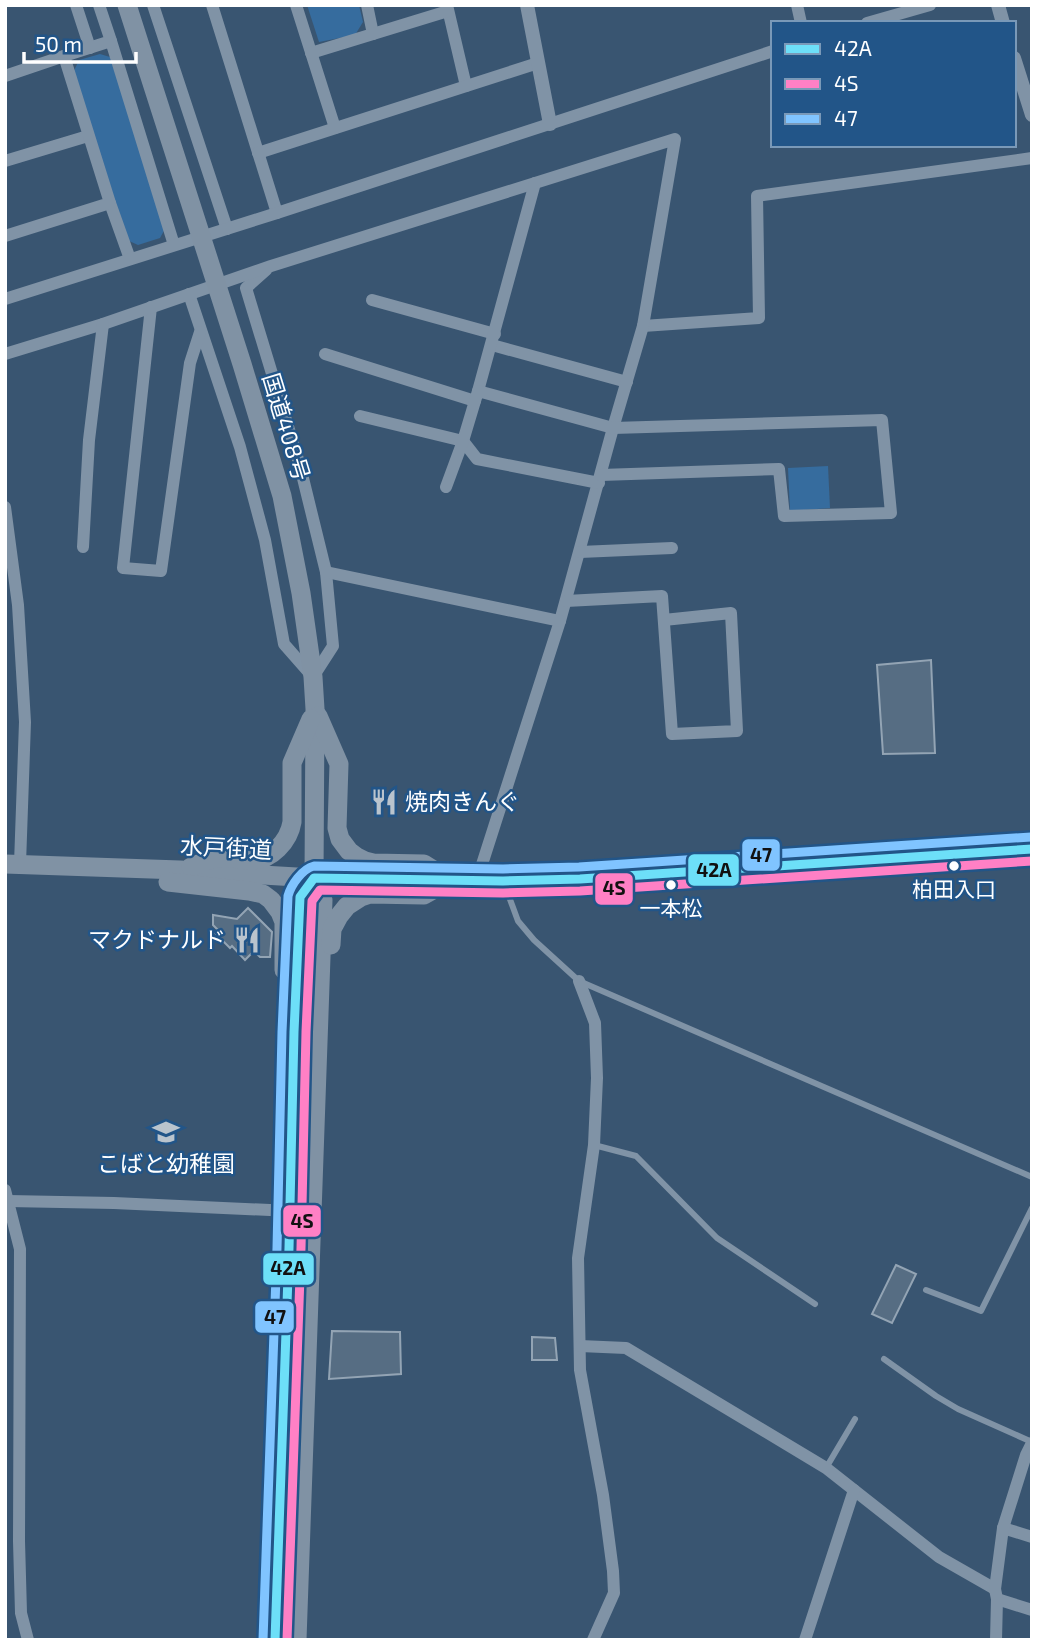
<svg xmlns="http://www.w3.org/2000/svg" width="1037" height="1645" font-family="'Exo 2','Noto Sans JP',sans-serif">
<rect width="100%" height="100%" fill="#395571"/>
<g fill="#366c9e">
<path d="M 307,5 L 359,5 L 363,22 L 355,35 L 319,42 Z"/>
<path d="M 100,54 L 110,57 L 166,227 L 160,238 L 138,245 L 127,240 L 73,73 L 79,60 Z"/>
<path d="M 828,466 L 830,508 L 790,511 L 788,468 Z"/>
</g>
<g fill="#566d83" stroke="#93a4b4" stroke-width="2">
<path d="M 931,660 L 935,753 L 883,754 L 877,665 Z"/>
<path d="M 248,908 L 272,932 L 270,957 L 260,957 L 254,951 L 245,960 L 232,946 L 230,948 L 215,933 L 218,930 L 213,925 L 213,915 L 237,919 Z"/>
<path d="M 896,1265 L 916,1274 L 892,1323 L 872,1314 Z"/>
<path d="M 332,1331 L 400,1332 L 401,1374 L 329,1379 Z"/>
<path d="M 532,1337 L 555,1338 L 557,1360 L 532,1360 Z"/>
</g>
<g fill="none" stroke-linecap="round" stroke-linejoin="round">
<g stroke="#8093a6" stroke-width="6">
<path d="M 504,883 L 518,921 L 534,940 L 579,981 L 1032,1177"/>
<path d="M 594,1145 L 636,1156 L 717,1238 L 815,1304"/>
<path d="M 926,1290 L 981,1311 L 1032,1208"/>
<path d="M 884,1359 L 936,1396 L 958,1409 L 1032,1442"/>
<path d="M 826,1468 L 855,1419"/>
</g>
<g stroke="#8093a6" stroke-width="12">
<path d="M 76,5 L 90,48"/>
<path d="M 153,5 L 227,229"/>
<path d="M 212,5 L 277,213"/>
<path d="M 296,5 L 335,128"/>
<path d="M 367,5 L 373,34"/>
<path d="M 447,5 L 466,86"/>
<path d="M 797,5 L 801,23"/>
<path d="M 867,23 L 930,5"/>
<path d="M 111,41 L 174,245"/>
<path d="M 311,53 L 448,11"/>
<path d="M 5,76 L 64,56"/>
<path d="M 258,153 L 538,63"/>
<path d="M 5,161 L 88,136"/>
<path d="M 110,203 L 130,259"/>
<path d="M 5,236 L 110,203 L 64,56 L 111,41 L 99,5"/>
<path d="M 189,294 L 240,447 L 265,540 L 284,644 L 313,677 L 333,646 L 326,572 L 300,466 L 246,288 L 266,270"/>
<path d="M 5,299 L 277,213 L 773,51"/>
<path d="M 372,300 L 495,334"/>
<path d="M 151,307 L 123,568 L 161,571 L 190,363 L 200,332"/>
<path d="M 643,326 L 759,318 L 757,196 L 1032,158"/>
<path d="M 492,345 L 627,382"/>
<path d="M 5,354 L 103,324 L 271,266 L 675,139 L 643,326 L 613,428 L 560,621 L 477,880"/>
<path d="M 325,354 L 475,401"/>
<path d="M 478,391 L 535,183"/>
<path d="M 360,416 L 463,441 L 477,459 L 599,483"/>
<path d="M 446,487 L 463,441 L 478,391 L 613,428 L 882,420 L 891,513 L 784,516 L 779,469 L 601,475"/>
<path d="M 5,507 L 18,605 L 25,722 L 20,864"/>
<path d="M 83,547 L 89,440 L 103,324"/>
<path d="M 580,552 L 672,548"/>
<path d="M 326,572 L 560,621"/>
<path d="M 566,601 L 662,596 L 672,734 L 737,731 L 731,613 L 664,620"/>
<path d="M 579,981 L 595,1023 L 597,1078 L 594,1145 L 578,1258 L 580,1370 L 603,1495 L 613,1571 L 614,1593 L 593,1640"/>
<path d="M 5,1190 L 20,1249 L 19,1541 L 21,1613 L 28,1640"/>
<path d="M 8,1201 L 114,1203 L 312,1212"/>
<path d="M 580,1346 L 626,1348 L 826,1468 L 939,1557 L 995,1589"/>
<path d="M 1003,1528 L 1032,1537"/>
<path d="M 997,1599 L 1032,1610"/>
<path d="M 805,1640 L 854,1490"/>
<path d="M 996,1640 L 997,1599 L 995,1589 L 1003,1528 L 1026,1455 L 1032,1443"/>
</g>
<g stroke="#8093a6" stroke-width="14">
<path d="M 527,5 L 550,124"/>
<path d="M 998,5 L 1003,23"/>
<path d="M 1014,58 L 1032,115"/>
</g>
<g stroke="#8092a4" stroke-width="19">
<path d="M 127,5 L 242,364 L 282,496 L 301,593 L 313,677 L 315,709 L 314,878 L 323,900 L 297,1640"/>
<path d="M 318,716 L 339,764 L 337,828 L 340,839 L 349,851 L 357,857 L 365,861 L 373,863 L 424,864 L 448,879"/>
<path d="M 5,864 L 180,870 L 314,878 L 503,881 L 580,879 L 1032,849"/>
<path d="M 191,867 C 199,864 209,859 217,858 C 228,856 240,860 251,860 C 271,861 289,841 292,822 L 292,763 L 311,719"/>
<path d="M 168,882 L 249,891 L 263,894 L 271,900 L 280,912 L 284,922 L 284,970"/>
<path d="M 331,945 L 332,929 L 339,916 L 347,906 L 361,897 L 370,894 L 424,895 L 449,881"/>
<path d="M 275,1640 L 289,1248 L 294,1032 L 300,897 L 314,878"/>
</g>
<g stroke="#258" stroke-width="14">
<path id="bus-1" d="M 275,1640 L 289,1248 L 294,1032 L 300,897 L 314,878 L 503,881 L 580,879 L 1032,849"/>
</g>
<g stroke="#258" stroke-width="14">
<path id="bus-2" d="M 287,1640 L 301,1248 L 306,1032 L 312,901 L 320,890 L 503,893 L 580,891 L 1032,861"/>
</g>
<g stroke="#258" stroke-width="14">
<path id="bus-3" d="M 263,1640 L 277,1248 L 282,1032 L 288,896 C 291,885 302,869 314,866 L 503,869 L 579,867 L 1031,837"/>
</g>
<use href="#bus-1" stroke="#6ddff8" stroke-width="9"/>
<use href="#bus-2" stroke="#ff80c5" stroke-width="9"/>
<use href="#bus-3" stroke="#80c4ff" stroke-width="9"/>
</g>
<defs>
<g id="restaurant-bare" transform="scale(2.1)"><path d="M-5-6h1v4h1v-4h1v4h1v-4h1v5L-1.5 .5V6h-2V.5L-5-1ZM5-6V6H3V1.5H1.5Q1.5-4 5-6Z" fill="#bac4cd" stroke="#258" stroke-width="2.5" paint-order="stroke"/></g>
<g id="school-bare" transform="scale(2.1)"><path d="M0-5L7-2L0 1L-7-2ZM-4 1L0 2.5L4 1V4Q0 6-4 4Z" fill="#bac4cd" stroke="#258" stroke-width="2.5" paint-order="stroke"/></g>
</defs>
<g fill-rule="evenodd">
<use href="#restaurant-bare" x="384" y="802"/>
<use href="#restaurant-bare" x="247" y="940"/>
<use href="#school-bare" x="166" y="1132"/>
</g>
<g fill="#fff" stroke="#258" stroke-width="2.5">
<circle cx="954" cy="866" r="6"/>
<circle cx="671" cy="885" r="6"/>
</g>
<g text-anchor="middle" stroke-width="5" stroke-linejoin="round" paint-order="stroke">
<g font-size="21" fill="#fff" stroke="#258">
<text x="954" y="897">柏田入口</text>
<text x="671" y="916">一本松</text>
</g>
<g font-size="23" fill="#fff" stroke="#258">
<text transform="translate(286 427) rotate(73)" y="8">国道408号</text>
<text transform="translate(226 848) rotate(3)" y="8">水戸街道</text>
</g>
<g font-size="23" fill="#fff" stroke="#258" text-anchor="start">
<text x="405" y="810">焼肉きんぐ</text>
<text x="226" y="948" text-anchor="end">マクドナルド</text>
<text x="166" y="1172" text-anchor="middle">こばと幼稚園</text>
</g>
</g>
<g stroke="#258" stroke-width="2.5">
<rect x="741" y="838" width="40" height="34" rx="7" fill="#80c4ff"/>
<rect x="687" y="853" width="53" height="34" rx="7" fill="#6ddff8"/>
<rect x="594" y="872" width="40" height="34" rx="7" fill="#ff80c5"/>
<rect x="282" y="1204" width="40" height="34" rx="7" fill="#ff80c5"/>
<rect x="262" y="1252" width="53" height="34" rx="7" fill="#6ddff8"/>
<rect x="254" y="1300" width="41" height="34" rx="7" fill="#80c4ff"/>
</g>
<g font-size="19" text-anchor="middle" font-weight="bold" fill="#111">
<text x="761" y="862">47</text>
<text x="714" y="877">42A</text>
<text x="614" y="895">4S</text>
<text x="302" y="1228">4S</text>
<text x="288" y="1275">42A</text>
<text x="275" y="1324">47</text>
</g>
<rect width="1037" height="1645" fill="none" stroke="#ffffff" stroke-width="14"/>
<rect x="771" y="21" width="245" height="126" fill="#225588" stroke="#7a99b8" stroke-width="2"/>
<rect x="785" y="44" width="35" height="10" fill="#6ddff8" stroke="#7a99b8" stroke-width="2"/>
<text x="834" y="56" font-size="21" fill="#ffffff">42A</text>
<rect x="785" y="79" width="35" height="10" fill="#ff80c5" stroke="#7a99b8" stroke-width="2"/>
<text x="834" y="91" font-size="21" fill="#ffffff">4S</text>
<rect x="785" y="114" width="35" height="10" fill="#80c4ff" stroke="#7a99b8" stroke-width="2"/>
<text x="834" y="126" font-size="21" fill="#ffffff">47</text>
<path d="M24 52v10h112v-10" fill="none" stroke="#ffffff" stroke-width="3.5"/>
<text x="35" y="52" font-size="21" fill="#ffffff" stroke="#225588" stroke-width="5" paint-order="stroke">50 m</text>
</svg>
